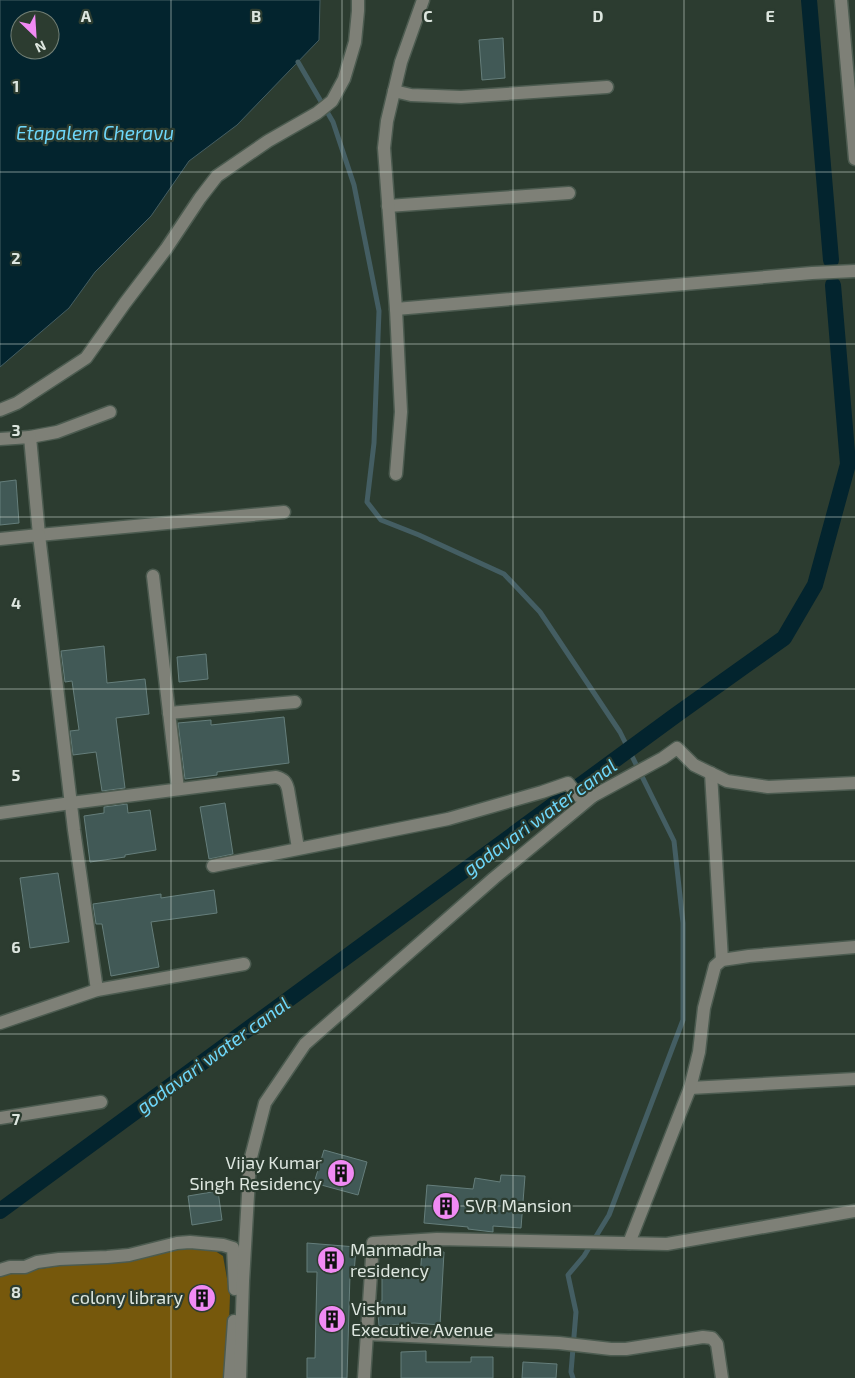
<svg xmlns="http://www.w3.org/2000/svg" width="855" height="1378" font-family="'Exo 2',sans-serif">
<rect width="100%" height="100%" fill="#2c3c30"/>
<path fill="#76580c" d="M 194,1248 L 212,1249 L 223,1256 L 230,1295 L 227,1378 L 0,1378 L 0,1276 L 34,1267 L 40,1269 L 71,1264 L 95,1263 L 111,1264 L 162,1250 Z"/>
<path fill="#03242e" stroke="#445e63" fill-rule="evenodd" d="M 0,0 L 320,0 L 319,40 L 237,125 L 189,161 L 151,216 L 95,272 L 69,308 L 0,367 ZM 20,20 L 50,20 L 50,50 L 20,50 Z"/>
<g fill="none" stroke-linecap="round" stroke-linejoin="round">
<path stroke="#445e63" stroke-width="5" d="M 298,62 L 333,122 L 354,185 L 379,311 L 374,443 L 367,502 L 381,520 L 419,535 L 504,574 L 540,612 L 620,732 L 674,841 L 683,923 L 683,1020 L 609,1215 L 584,1256 L 568,1275 L 576,1312 L 571,1372 L 573,1378"/>
<g stroke="#03242e" stroke-width="16">
<path d="M 809,0 L 831,260"/>
<path d="M 0,1211 L 676,715 L 784,638 L 815,585 L 848,464 L 833,285"/>
</g>
</g>
<g fill="#415956" stroke="#657e7b">
<path d="M 503,38 L 505,78 L 482,80 L 479,40 Z"/>
<path d="M 16,480 L 19,523 L 0,525 L 0,482 Z"/>
<path d="M 104,646 L 107,683 L 145,679 L 149,714 L 116,718 L 125,788 L 102,791 L 96,752 L 73,755 L 70,731 L 79,730 L 72,681 L 65,682 L 61,651 Z"/>
<path d="M 206,654 L 208,679 L 179,682 L 177,657 Z"/>
<path d="M 284,717 L 289,763 L 217,772 L 217,775 L 185,779 L 178,723 L 211,720 L 211,725 Z"/>
<path d="M 225,803 L 233,854 L 209,859 L 200,807 Z"/>
<path d="M 127,804 L 128,813 L 150,810 L 156,850 L 125,855 L 125,857 L 90,862 L 84,816 L 104,813 L 104,807 Z"/>
<path d="M 58,873 L 69,942 L 30,948 L 20,878 Z"/>
<path d="M 214,890 L 217,913 L 151,922 L 159,967 L 111,976 L 102,924 L 96,924 L 93,904 L 161,894 L 161,898 Z"/>
<path d="M 324,1150 L 367,1162 L 358,1195 L 314,1183 Z"/>
<path d="M 501,1175 L 525,1176 L 521,1228 L 493,1226 L 493,1232 L 468,1229 L 468,1227 L 424,1223 L 427,1185 L 473,1189 L 475,1178 L 500,1182 Z"/>
<path d="M 218,1191 L 222,1220 L 192,1225 L 188,1196 Z"/>
<path d="M 307,1243 L 356,1247 L 354,1274 L 350,1274 L 347,1378 L 307,1378 L 307,1358 L 315,1358 L 317,1272 L 307,1272 Z"/>
<path d="M 422,1251 L 444,1252 L 440,1325 L 414,1323 L 379,1326 L 377,1302 L 382,1301 L 382,1277 L 420,1277 Z"/>
<path d="M 426,1351 L 426,1362 L 471,1362 L 471,1357 L 493,1357 L 493,1378 L 401,1378 L 401,1352 Z"/>
<path d="M 523,1362 L 557,1364 L 556,1378 L 522,1378 Z"/>
</g>
<g fill="none" stroke-linecap="round" stroke-linejoin="round">
<g stroke="#4c5b50" stroke-width="15">
<g id="minor">
<path d="M 841,0 L 855,159"/>
<path d="M 394,91 L 411,95 L 461,97 L 607,87"/>
<path d="M 388,206 L 569,193"/>
<path d="M 396,309 L 812,273 L 855,271"/>
<path d="M 0,410 L 17,403 L 86,358 L 125,303 L 166,249 L 200,198 L 217,176 L 268,141 L 317,113 L 332,101 L 344,79 L 355,42 L 358,11 L 358,0"/>
<path d="M 30,437 L 57,432 L 110,412"/>
<path d="M 0,439 L 30,437 L 39,535 L 284,512"/>
<path d="M 396,474 L 401,412 L 396,309 L 384,148 L 387,121 L 401,62 L 423,0"/>
<path d="M 0,539 L 39,535 L 74,830 L 97,990"/>
<path d="M 153,576 L 178,789"/>
<path d="M 169,713 L 295,702"/>
<path d="M 711,773 L 722,960"/>
<path d="M 0,813 L 71,803 L 276,777 C 283,779 286,781 288,789 L 298,848"/>
<path d="M 213,866 L 448,819 L 542,792 L 568,783 L 578,796 L 593,796 L 663,758 L 677,748 L 694,765 L 727,781 L 768,787 L 855,783"/>
<path d="M 0,1023 L 97,990 L 244,964"/>
<path d="M 690,1088 L 855,1079"/>
<path d="M 0,1118 L 101,1102"/>
<path d="M 629,1243 L 690,1088 L 699,1052 L 704,1008 L 715,966 L 722,960 L 749,956 L 855,947"/>
<path d="M 0,1270 L 10,1267 L 25,1267 L 37,1262 L 59,1259 L 107,1257 L 129,1255 L 177,1243 L 190,1242 L 223,1245 L 233,1248 L 235,1289"/>
<path d="M 367,1334 L 559,1343 L 611,1349 L 626,1349 L 703,1337 L 712,1338 L 717,1344 L 722,1378"/>
<path d="M 230,1378 L 234,1321"/>
<path d="M 240,1378 L 243,1281 L 250,1161 L 265,1103 L 305,1044 L 494,878 L 593,796"/>
<path d="M 364,1378 L 373,1243 L 437,1239 L 667,1244 L 855,1211"/>
</g>
</g>
<use href="#minor" stroke="#7e8077" stroke-width="12"/>
</g>
<path fill="none" stroke="#dde6df" stroke-width="1" stroke-opacity="0.55" d="M 171,0 L 171,1378M 342,0 L 342,1378M 513,0 L 513,1378M 684,0 L 684,1378M 0,172 L 855,172M 0,344 L 855,344M 0,517 L 855,517M 0,689 L 855,689M 0,861 L 855,861M 0,1034 L 855,1034M 0,1206 L 855,1206"/>
<defs>
<g id="building-disc" transform="scale(1.4375)"><circle r="9.5" fill="#f18af4" stroke="#2c3c30"/><path d="M-4-6H4V6H1V3H-1V6H-4ZM-2.5-4.3h1.7v1.8h-1.7ZM.8-4.3h1.7v1.8H.8ZM-2.5-1h1.7V.8h-1.7ZM.8-1h1.7V.8H.8Z" fill="#111"/></g>
</defs>
<g fill-rule="evenodd">
<use href="#building-disc" x="341" y="1173"/>
<use href="#building-disc" x="446" y="1206"/>
<use href="#building-disc" x="331" y="1260"/>
<use href="#building-disc" x="202" y="1298"/>
<use href="#building-disc" x="332" y="1319"/>
</g>
<g text-anchor="middle" stroke-width="4.5" stroke-linejoin="round" paint-order="stroke">
<g font-size="18" fill="#dde6df" stroke="#2c3c30" text-anchor="start">
<text x="322" y="1169" text-anchor="end">Vijay Kumar<tspan x="322" dy="21">Singh Residency</tspan></text>
<text x="465" y="1212">SVR Mansion</text>
<text x="350" y="1256">Manmadha<tspan x="350" dy="21">residency</tspan></text>
<text x="183" y="1304" text-anchor="end">colony library</text>
<text x="351" y="1315">Vishnu<tspan x="351" dy="21">Executive Avenue</tspan></text>
</g>
<g font-size="19" font-style="italic" fill="#6ed7fa" stroke="#2c3c30">
<text x="95" y="140">Etapalem Cheravu</text>
<text transform="translate(540 817) rotate(-36)" y="7">godavari water canal</text>
<text transform="translate(213 1055) rotate(-36)" y="7">godavari water canal</text>
</g>
</g>
<g font-size="16" text-anchor="middle" font-weight="bold" fill="#dde6df" stroke="#2c3c30" stroke-width="4.5" stroke-linejoin="round" paint-order="stroke">
<text x="86" y="22">A</text>
<text x="256" y="22">B</text>
<text x="428" y="22">C</text>
<text x="598" y="22">D</text>
<text x="770" y="22">E</text>
<text x="16" y="92">1</text>
<text x="16" y="264">2</text>
<text x="16" y="436">3</text>
<text x="16" y="609">4</text>
<text x="16" y="781">5</text>
<text x="16" y="953">6</text>
<text x="16" y="1125">7</text>
<text x="16" y="1298">8</text>
</g>
<g transform="translate(35 35) rotate(155)"><circle r="24" fill="#2c3c30" stroke="#738076"/>
<path d="M0-4L9 19L0 12L-9 19Z" fill="#f18af4"/>
<text y="-8" font-size="14" font-weight="bold" text-anchor="middle" fill="#dde6df">N</text>
</g>
</svg>
